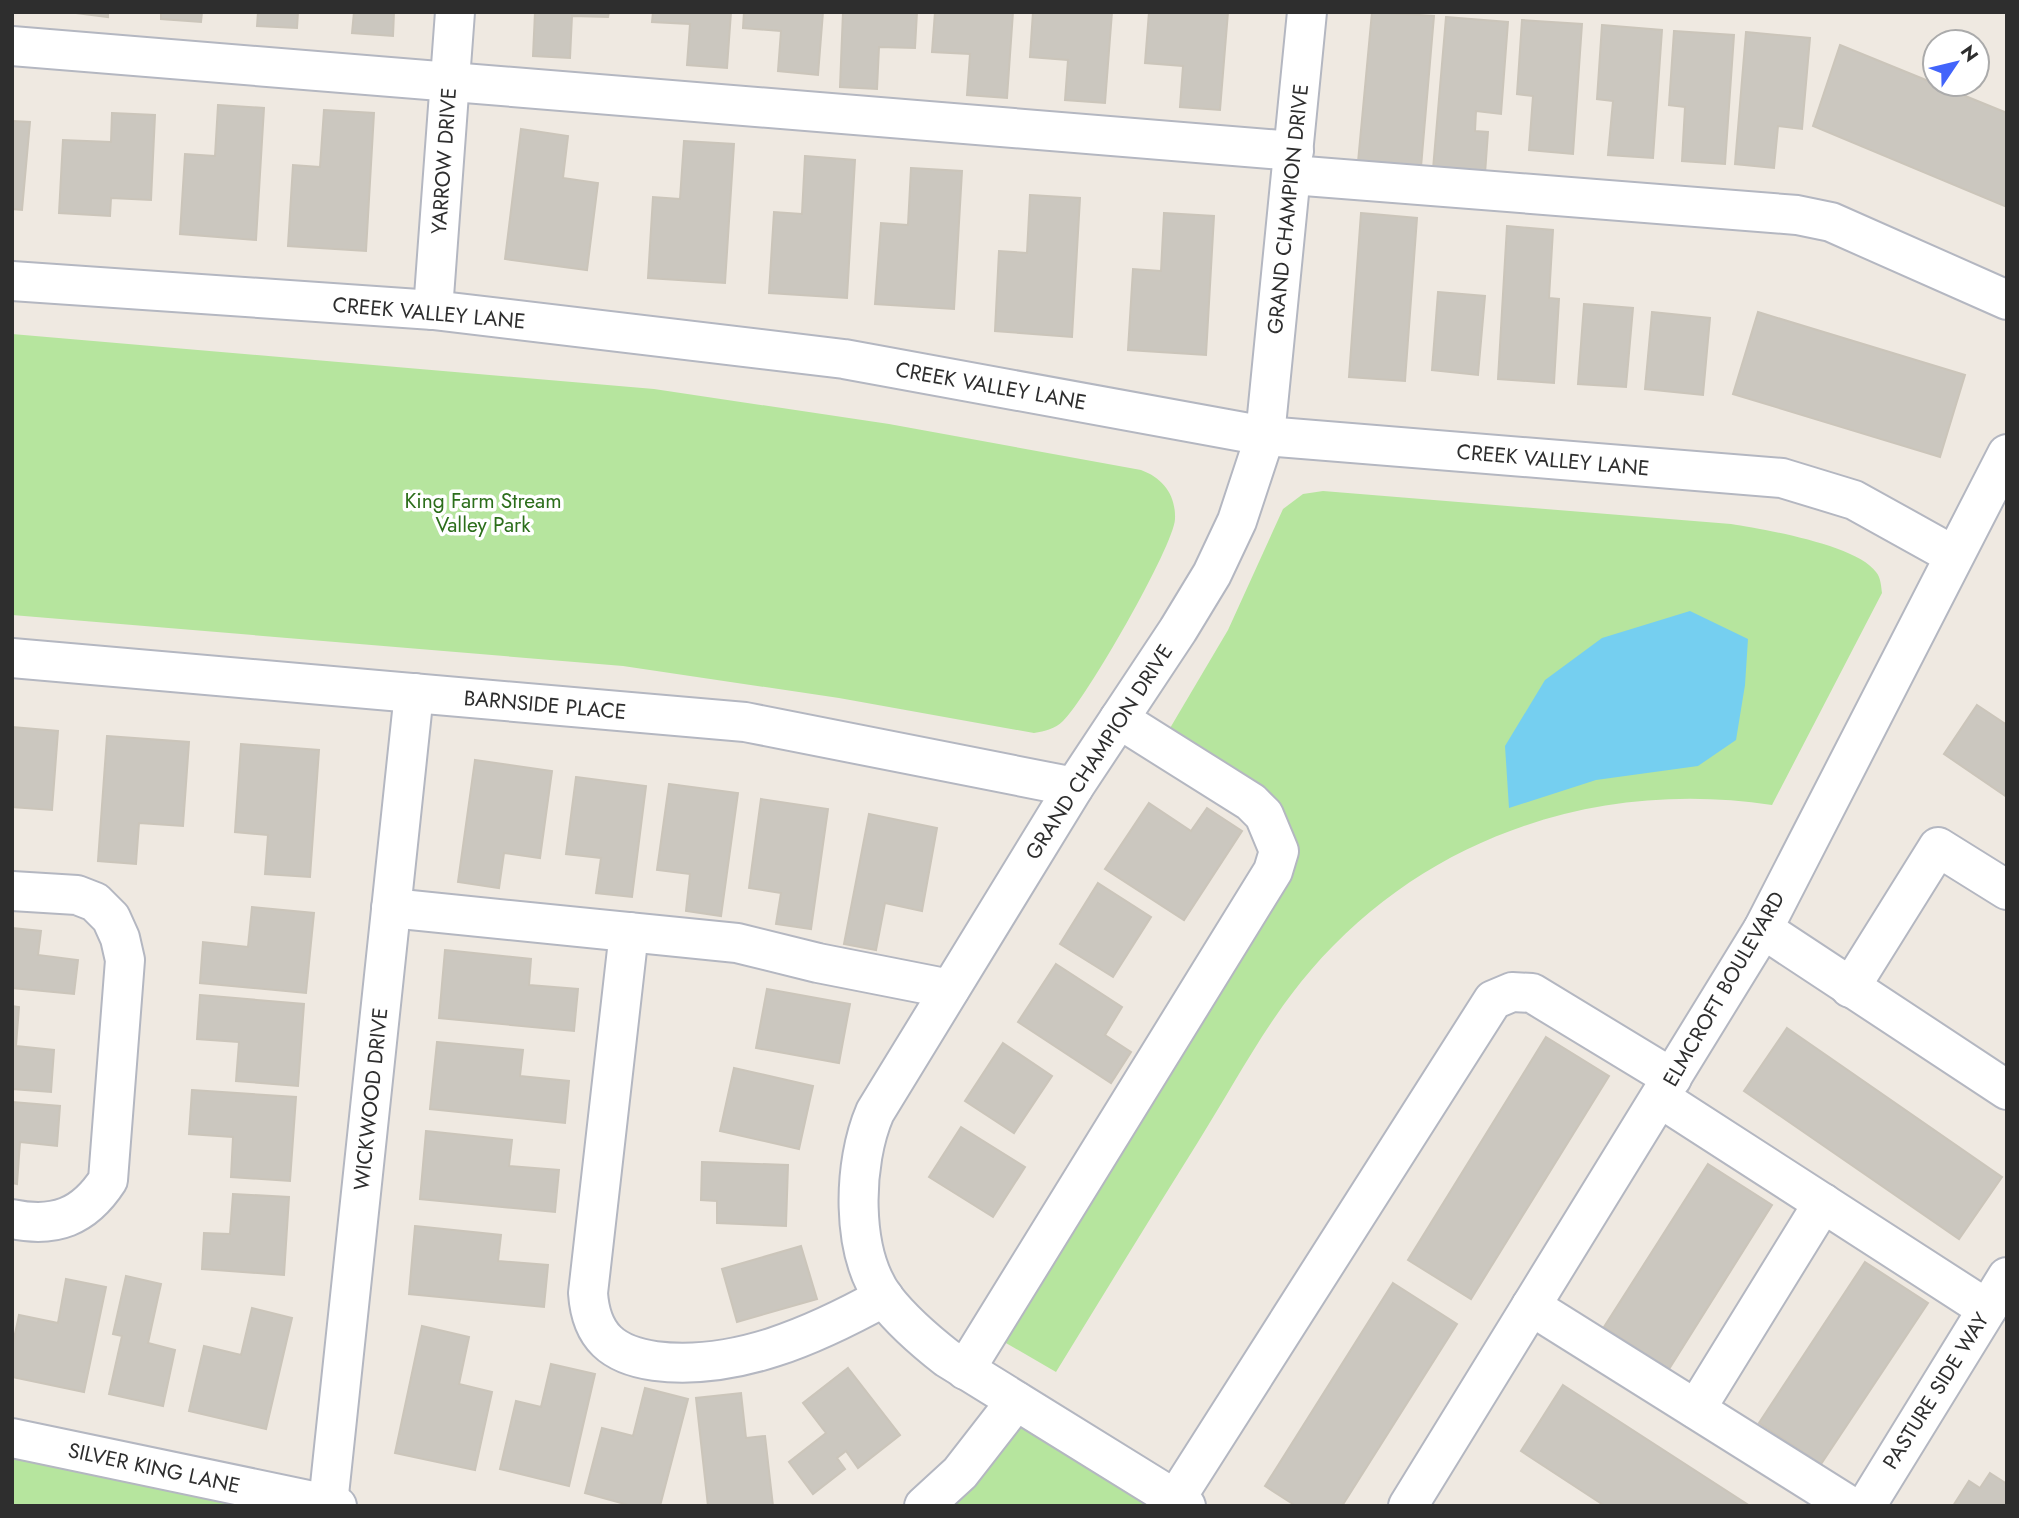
<svg xmlns="http://www.w3.org/2000/svg" width="2019" height="1518" font-family="Jost,sans-serif">
<rect width="100%" height="100%" fill="#efe9e1"/>
<g fill="#b6e59e">
<path d="M 12,334 L 654,389 L 889,424 L 1141,470 C 1163,478 1176,495 1175,519 C 1174,546 1085,701 1063,721 C 1055,729 1045,731 1034,733 L 839,698 L 623,666 L 12,615 Z"/>
<path d="M 1323,491 L 1731,524 C 1763,529 1857,545 1876,572 C 1881,578 1881,586 1882,593 L 1772,805 C 1598,779 1426,836 1311,970 C 1266,1022 1234,1085 1198,1142 C 1150,1219 1103,1295 1056,1372 L 999,1339 L 1289,856 L 1163,740 L 1228,630 L 1283,509 L 1303,494 Z"/>
<path d="M 1016,1401 L 1156,1489 L 1145,1506 L 924,1506 Z"/>
<path d="M 12,1438 L 337,1506 L 12,1506 Z"/>
</g>
<path fill="#75cff0" d="M 1690,611 L 1748,639 L 1745,685 L 1736,740 L 1698,766 L 1596,780 L 1509,808 L 1505,746 L 1545,680 L 1602,638 Z"/>
<g fill="#cbc7bf" stroke="#cbc5ba" stroke-width="2">
<path d="M 68,12 L 108,12 L 108,17 Z"/>
<path d="M 161,12 L 202,12 L 201,22 L 161,19 Z"/>
<path d="M 258,12 L 298,12 L 297,28 L 257,26 Z"/>
<path d="M 354,12 L 394,12 L 393,36 L 352,33 Z"/>
<path d="M 535,12 L 609,12 L 608,17 L 572,16 L 570,58 L 533,56 Z"/>
<path d="M 653,12 L 731,12 L 727,68 L 687,65 L 690,24 L 652,22 Z"/>
<path d="M 744,12 L 823,12 L 818,75 L 778,71 L 781,31 L 743,28 Z"/>
<path d="M 843,12 L 917,12 L 915,48 L 879,47 L 877,89 L 840,87 Z"/>
<path d="M 935,12 L 1013,12 L 1007,98 L 967,95 L 970,54 L 932,52 Z"/>
<path d="M 1033,12 L 1112,12 L 1105,103 L 1065,100 L 1068,60 L 1030,57 Z"/>
<path d="M 1149,12 L 1228,12 L 1220,110 L 1180,107 L 1183,66 L 1145,63 Z"/>
<path d="M 1372,12 L 1434,16 L 1421,167 L 1358,162 Z"/>
<path d="M 1446,17 L 1508,22 L 1501,114 L 1476,111 L 1475,131 L 1488,132 L 1485,174 L 1433,169 Z"/>
<path d="M 1522,20 L 1582,24 L 1573,154 L 1529,150 L 1533,96 L 1517,94 Z"/>
<path d="M 1602,25 L 1662,30 L 1653,158 L 1608,155 L 1613,101 L 1597,99 Z"/>
<path d="M 1674,31 L 1734,35 L 1725,164 L 1682,161 L 1685,107 L 1669,105 Z"/>
<path d="M 1746,32 L 1810,38 L 1802,129 L 1778,126 L 1774,168 L 1735,164 Z"/>
<path d="M 1840,45 L 2007,113 L 2007,207 L 1813,126 Z"/>
<path d="M 218,105 L 264,108 L 256,240 L 180,234 L 185,154 L 215,156 Z"/>
<path d="M 324,110 L 374,113 L 366,251 L 288,246 L 293,165 L 320,167 Z"/>
<path d="M 112,113 L 155,115 L 151,200 L 111,198 L 110,216 L 59,213 L 63,140 L 111,142 Z"/>
<path d="M 12,121 L 30,122 L 22,210 L 12,209 Z"/>
<path d="M 521,129 L 568,136 L 563,178 L 598,183 L 587,270 L 505,259 Z"/>
<path d="M 684,141 L 734,144 L 725,283 L 648,278 L 653,197 L 680,199 Z"/>
<path d="M 805,156 L 855,160 L 847,298 L 769,293 L 774,212 L 802,214 Z"/>
<path d="M 911,168 L 962,171 L 954,309 L 875,304 L 881,223 L 908,225 Z"/>
<path d="M 1030,195 L 1080,198 L 1072,337 L 995,331 L 999,251 L 1027,253 Z"/>
<path d="M 1164,213 L 1214,216 L 1206,355 L 1128,350 L 1133,269 L 1161,271 Z"/>
<path d="M 1361,213 L 1417,218 L 1405,381 L 1349,377 Z"/>
<path d="M 1507,226 L 1553,230 L 1549,298 L 1559,299 L 1554,383 L 1498,379 Z"/>
<path d="M 1438,292 L 1485,296 L 1478,375 L 1432,370 Z"/>
<path d="M 1584,304 L 1633,308 L 1626,387 L 1578,384 Z"/>
<path d="M 1652,312 L 1710,318 L 1703,395 L 1645,389 Z"/>
<path d="M 1758,312 L 1965,375 L 1940,457 L 1733,394 Z"/>
<path d="M 1977,705 L 2007,725 L 2007,797 L 1944,754 Z"/>
<path d="M 12,727 L 58,731 L 52,810 L 12,807 Z"/>
<path d="M 107,736 L 189,742 L 183,826 L 139,823 L 136,864 L 98,861 Z"/>
<path d="M 241,744 L 319,750 L 310,877 L 265,874 L 268,835 L 235,832 Z"/>
<path d="M 475,760 L 552,771 L 540,858 L 504,853 L 499,888 L 458,882 Z"/>
<path d="M 576,777 L 646,786 L 632,897 L 596,893 L 601,858 L 566,854 Z"/>
<path d="M 669,784 L 738,793 L 721,916 L 686,911 L 690,874 L 657,870 Z"/>
<path d="M 761,799 L 828,809 L 811,929 L 776,924 L 781,893 L 749,888 Z"/>
<path d="M 1149,803 L 1191,831 L 1207,808 L 1242,831 L 1184,920 L 1105,869 Z"/>
<path d="M 869,814 L 937,828 L 922,911 L 885,903 L 876,950 L 844,944 Z"/>
<path d="M 1098,883 L 1151,917 L 1113,977 L 1060,944 Z"/>
<path d="M 252,907 L 314,913 L 306,993 L 200,983 L 203,942 L 248,947 Z"/>
<path d="M 12,928 L 41,931 L 38,955 L 78,960 L 74,994 L 12,988 Z"/>
<path d="M 445,950 L 531,959 L 529,985 L 578,989 L 574,1031 L 439,1018 Z"/>
<path d="M 1056,964 L 1122,1007 L 1105,1035 L 1131,1052 L 1111,1083 L 1018,1022 Z"/>
<path d="M 767,989 L 850,1004 L 839,1063 L 756,1048 Z"/>
<path d="M 200,995 L 304,1004 L 298,1086 L 236,1081 L 239,1042 L 197,1039 Z"/>
<path d="M 12,1006 L 19,1007 L 16,1046 L 54,1050 L 51,1092 L 12,1089 Z"/>
<path d="M 1787,1028 L 2002,1177 L 1959,1239 L 1744,1091 Z"/>
<path d="M 1546,1037 L 1609,1076 L 1471,1299 L 1408,1260 Z"/>
<path d="M 437,1042 L 523,1050 L 520,1076 L 569,1081 L 565,1123 L 430,1109 Z"/>
<path d="M 1003,1043 L 1052,1076 L 1014,1133 L 965,1101 Z"/>
<path d="M 734,1068 L 813,1086 L 799,1149 L 720,1131 Z"/>
<path d="M 192,1090 L 296,1097 L 290,1181 L 231,1177 L 233,1137 L 189,1134 Z"/>
<path d="M 12,1102 L 60,1106 L 57,1146 L 20,1142 L 17,1184 L 12,1183 Z"/>
<path d="M 961,1127 L 1025,1167 L 993,1217 L 929,1177 Z"/>
<path d="M 426,1131 L 512,1140 L 509,1166 L 559,1170 L 555,1212 L 420,1199 Z"/>
<path d="M 702,1162 L 788,1165 L 786,1226 L 717,1223 L 717,1201 L 701,1200 Z"/>
<path d="M 1708,1164 L 1772,1205 L 1669,1369 L 1604,1327 Z"/>
<path d="M 233,1194 L 289,1197 L 284,1275 L 202,1269 L 204,1233 L 230,1234 Z"/>
<path d="M 415,1226 L 501,1235 L 498,1261 L 548,1265 L 544,1307 L 409,1294 Z"/>
<path d="M 801,1246 L 817,1299 L 737,1322 L 722,1269 Z"/>
<path d="M 1865,1262 L 1928,1303 L 1821,1464 L 1759,1423 Z"/>
<path d="M 126,1276 L 161,1284 L 148,1343 L 175,1350 L 163,1406 L 109,1394 L 122,1336 L 113,1334 Z"/>
<path d="M 66,1279 L 106,1287 L 84,1392 L 12,1377 L 12,1348 L 19,1315 L 58,1323 Z"/>
<path d="M 1393,1283 L 1457,1324 L 1342,1506 L 1296,1506 L 1265,1486 Z"/>
<path d="M 252,1308 L 292,1318 L 266,1429 L 189,1411 L 204,1346 L 241,1355 Z"/>
<path d="M 422,1326 L 469,1337 L 459,1384 L 492,1392 L 475,1470 L 395,1453 Z"/>
<path d="M 551,1364 L 595,1374 L 569,1486 L 500,1469 L 516,1401 L 541,1407 Z"/>
<path d="M 848,1368 L 900,1435 L 858,1468 L 846,1451 L 837,1458 L 845,1469 L 813,1494 L 789,1462 L 826,1433 L 803,1403 Z"/>
<path d="M 1563,1385 L 1750,1506 L 1605,1506 L 1521,1451 Z"/>
<path d="M 645,1388 L 688,1399 L 660,1506 L 632,1506 L 585,1493 L 602,1428 L 633,1436 Z"/>
<path d="M 741,1393 L 746,1438 L 765,1436 L 773,1506 L 708,1506 L 696,1398 Z"/>
<path d="M 1990,1473 L 2007,1484 L 2007,1506 L 1953,1506 L 1969,1481 L 1980,1488 Z"/>
</g>
<g fill="none" stroke-linecap="round" stroke-linejoin="round">
<g stroke="#b4b7c1" stroke-width="42">
<g id="minor">
<path d="M 12,46 L 1294,151"/>
<path d="M 1292,175 L 1797,215 L 1831,222 L 2007,300"/>
<path d="M 12,281 L 433,310 L 844,359 L 1265,436 L 1782,478 L 1854,500 L 1953,555"/>
<path d="M 433,310 L 455,12"/>
<path d="M 12,658 L 745,722 L 1074,787"/>
<path d="M 12,891 L 77,895 L 95,902 L 111,918 L 120,938 L 125,960 L 108,1180 C 84,1217 55,1228 12,1219"/>
<path d="M 391,908 L 737,943 L 818,963 L 950,989"/>
<path d="M 1763,929 L 2007,1090"/>
<path d="M 629,932 L 588,1293 C 591,1337 613,1355 655,1361 C 736,1371 815,1335 884,1297"/>
<path d="M 1850,988 L 1938,847 L 2007,890"/>
<path d="M 1660,1098 L 1987,1309"/>
<path d="M 1531,1306 L 1850,1506"/>
<path d="M 965,1370 L 1273,871 L 1279,851 L 1264,815 L 1251,802 L 1119,719"/>
<path d="M 1696,1409 L 1823,1203"/>
<path d="M 12,1438 L 337,1506"/>
<path d="M 328,1504 L 414,693"/>
<path d="M 924,1506 L 960,1473 L 1016,1401"/>
<path d="M 1171,1506 L 1493,1000 L 1512,992 L 1532,993 L 1672,1078"/>
<path d="M 1186,1506 L 947,1358 C 924,1340 903,1322 885,1299 C 850,1252 853,1163 875,1112 L 1074,787 L 1178,630 L 1212,574 L 1237,521 L 1265,436 L 1307,12"/>
<path d="M 1408,1506 L 1763,929 L 2007,454"/>
<path d="M 1866,1506 L 2007,1277"/>
</g>
</g>
<use href="#minor" stroke="#fff" stroke-width="38"/>
</g>
<g text-anchor="middle" stroke-width="7" stroke-linejoin="round" paint-order="stroke">
<g font-size="21" fill="#2e2e2e" stroke="#fff">
<text transform="translate(444 161) rotate(-86)" y="7">YARROW DRIVE</text>
<text transform="translate(1288 209) rotate(-84)" y="7">GRAND CHAMPION DRIVE</text>
<text transform="translate(429 313) rotate(5)" y="7">CREEK VALLEY LANE</text>
<text transform="translate(991 386) rotate(10)" y="7">CREEK VALLEY LANE</text>
<text transform="translate(1553 460) rotate(5)" y="7">CREEK VALLEY LANE</text>
<text transform="translate(545 705) rotate(5)" y="7">BARNSIDE PLACE</text>
<text transform="translate(1099 752) rotate(-57)" y="7">GRAND CHAMPION DRIVE</text>
<text transform="translate(1724 989) rotate(-60)" y="7">ELMCROFT BOULEVARD</text>
<text transform="translate(371 1099) rotate(-84)" y="7">WICKWOOD DRIVE</text>
<text transform="translate(1936 1391) rotate(-58)" y="7">PASTURE SIDE WAY</text>
<text transform="translate(154 1468) rotate(12)" y="7">SILVER KING LANE</text>
</g>
<g font-size="21" fill="#2c6e1b" stroke="#fff">
<text x="483" y="508">King Farm Stream<tspan x="483" dy="24">Valley Park</tspan></text>
</g>
</g>
<rect width="2019" height="1518" fill="none" stroke="#2e2e2e" stroke-width="28"/>
<g transform="translate(1956 63) rotate(55)"><circle r="33" fill="#ffffff" stroke="#ababab" stroke-width="2"/>
<path d="M0-5L12 26L0 18L-12 26Z" fill="#4264fb"/>
<text y="-10" font-size="19" font-weight="bold" text-anchor="middle" fill="#2e2e2e">N</text>
</g>
</svg>
